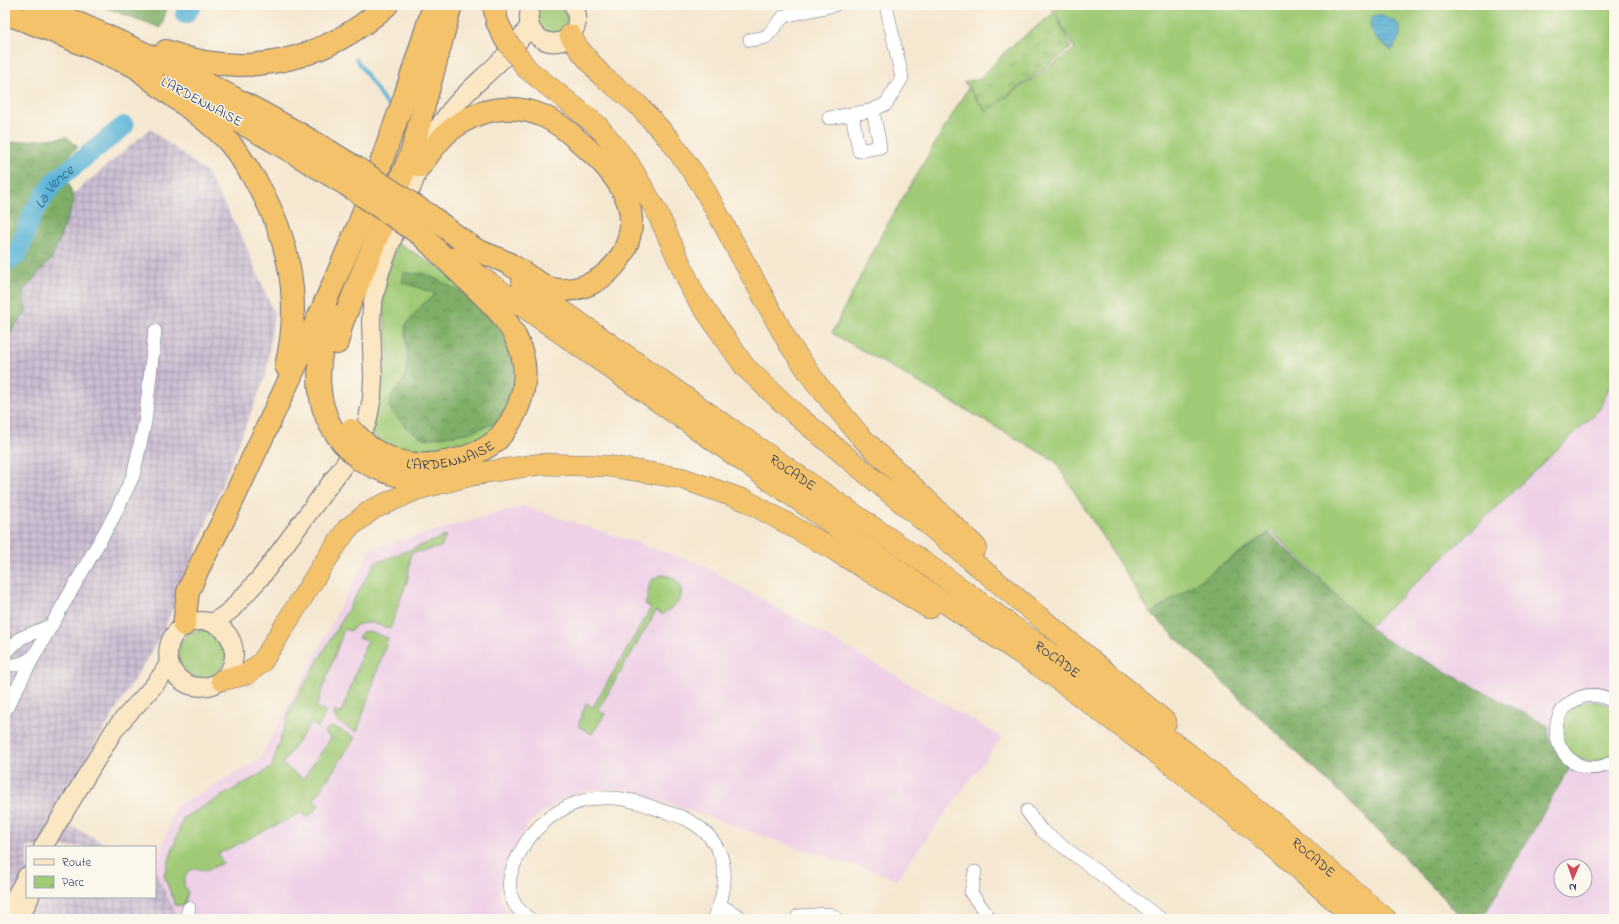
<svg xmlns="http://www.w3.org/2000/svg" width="1619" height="924" font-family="'Indie Flower',sans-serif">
<defs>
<pattern id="industrial-grid" width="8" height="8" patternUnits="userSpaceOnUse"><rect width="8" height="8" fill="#ccbed3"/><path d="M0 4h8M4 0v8" fill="none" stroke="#a59bae"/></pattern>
<pattern id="forest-crowns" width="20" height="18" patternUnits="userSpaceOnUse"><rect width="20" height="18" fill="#80ae67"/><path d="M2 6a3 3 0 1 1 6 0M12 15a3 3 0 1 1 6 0" fill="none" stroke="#688e58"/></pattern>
<pattern id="park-tufts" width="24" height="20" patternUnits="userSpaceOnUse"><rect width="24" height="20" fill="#a0ca76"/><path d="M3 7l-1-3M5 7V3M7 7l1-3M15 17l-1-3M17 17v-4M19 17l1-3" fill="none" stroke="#82a464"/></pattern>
<pattern id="water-rules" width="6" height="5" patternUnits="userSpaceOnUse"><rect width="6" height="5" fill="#59b3d7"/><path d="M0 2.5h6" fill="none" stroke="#4992b2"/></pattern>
</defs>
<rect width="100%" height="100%" fill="#fbf7ec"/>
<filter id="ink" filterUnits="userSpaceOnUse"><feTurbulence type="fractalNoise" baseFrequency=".025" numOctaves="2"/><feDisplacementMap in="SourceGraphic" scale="8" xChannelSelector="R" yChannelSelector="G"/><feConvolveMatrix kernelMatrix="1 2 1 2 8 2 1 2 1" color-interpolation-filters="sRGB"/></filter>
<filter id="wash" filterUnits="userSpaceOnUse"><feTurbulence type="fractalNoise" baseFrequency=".012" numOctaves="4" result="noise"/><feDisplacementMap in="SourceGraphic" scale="16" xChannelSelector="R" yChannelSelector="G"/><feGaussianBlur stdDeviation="0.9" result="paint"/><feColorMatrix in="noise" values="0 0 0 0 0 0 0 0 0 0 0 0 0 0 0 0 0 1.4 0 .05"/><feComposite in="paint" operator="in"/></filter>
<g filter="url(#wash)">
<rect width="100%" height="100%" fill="#f5e7d0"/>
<g fill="#eed0e7" fill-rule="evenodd">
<path d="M 1614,376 L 1614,919 L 1463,919 L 1360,812 L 1151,614 L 1271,531 L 1369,627 L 1599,410 ZM 1561,866 L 1585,866 L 1585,890 L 1561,890 Z"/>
<path d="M 523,506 L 701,564 L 1002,737 L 896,880 L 880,873 L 786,844 L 646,796 L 620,789 L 599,789 L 584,791 L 564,799 L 543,812 L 528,824 L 504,868 L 499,894 L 510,919 L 175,919 L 176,914 L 155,871 L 175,807 L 260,759 L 371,549 Z"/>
</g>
<path fill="url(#industrial-grid)" d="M 150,129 L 207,173 L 242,237 L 274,313 L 266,375 L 164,630 L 52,816 L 111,847 L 27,847 L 27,897 L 155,897 L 155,871 L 176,914 L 175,919 L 5,919 L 5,296 L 41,221 Z"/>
<g fill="#a0ca76" stroke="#5e7c6a">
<circle cx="552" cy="19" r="15"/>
<path d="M 1050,5 L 1614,5 L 1614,376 L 1599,410 L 1369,627 L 1271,531 L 1151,614 L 1055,461 L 832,333 L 884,230 L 968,88 L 986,111 L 1075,49 Z"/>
<path d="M 398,243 L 451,275 L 467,291 L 502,421 C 495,427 488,436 479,442 C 445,463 396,459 367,431 L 388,357 L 383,306 L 386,276 Z"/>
<path d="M 446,536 L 441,547 L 411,553 L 408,578 L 390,629 L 370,622 L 356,625 L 351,631 L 344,629 L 316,708 L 326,711 L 318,728 L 311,723 L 282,764 L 303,779 L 331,738 L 324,733 L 327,729 L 335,727 L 355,738 L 313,801 L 319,805 L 313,813 L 306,818 L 302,812 L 218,854 L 223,863 L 205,871 L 196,868 L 189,871 C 183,879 182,884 188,892 L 184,906 L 175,905 L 164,875 L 183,818 L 271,768 L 291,707 L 375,563 Z"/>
<path d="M 663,575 C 677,576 687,589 678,602 C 674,608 668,609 663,615 L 656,611 L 598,710 L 605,714 L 592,734 L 578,726 L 586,703 L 593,707 L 651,608 L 645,604 C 652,591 643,579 663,575 Z"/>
<circle cx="202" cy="654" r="24"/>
<path d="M 368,631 L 388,638 L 357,732 L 337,722 L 333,711 L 341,714 L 367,641 L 358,638 L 362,632 Z"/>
<path d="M 1588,700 L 1609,705 L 1614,710 L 1614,753 L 1610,757 L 1592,763 L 1573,757 L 1561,739 L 1563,718 L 1569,709 Z"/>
</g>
<g fill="url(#forest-crowns)" stroke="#4e6e62">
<path d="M 98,5 L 168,5 L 161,28 Z"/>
<path d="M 67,137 L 78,147 L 70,155 L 68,181 L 74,201 L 52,258 L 23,291 L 26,313 L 5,338 L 5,143 Z"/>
<path d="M 404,273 L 426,274 L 458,290 L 467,291 L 505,335 L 514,364 L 515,392 L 502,421 L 467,433 L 424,439 L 405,426 L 389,408 L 392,395 L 404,380 L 408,357 L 405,326 L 422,305 L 436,294 L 402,282 Z"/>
<path d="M 1269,533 L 1382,638 L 1548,726 C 1549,745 1556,755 1570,767 L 1482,919 L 1463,919 L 1363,815 L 1151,614 Z"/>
</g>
<path fill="url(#park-tufts)" stroke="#5e7c6a" d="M 1055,12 L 1071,48 L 986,111 L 964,82 L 980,79 L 1008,49 Z"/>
<path fill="url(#water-rules)" stroke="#3a719a" d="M 1378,15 L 1395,21 L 1400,27 L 1400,35 L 1392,51 C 1382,43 1363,31 1373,16 Z"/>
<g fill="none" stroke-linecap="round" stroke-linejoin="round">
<path stroke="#59b3d7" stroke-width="3.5" d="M 356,59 L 388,106"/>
<g stroke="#59b3d7" stroke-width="20">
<path d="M 185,14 L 192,5"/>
<path id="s1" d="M 5,262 L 17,255 L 33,213 L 55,181 L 124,126"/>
</g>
</g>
</g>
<g filter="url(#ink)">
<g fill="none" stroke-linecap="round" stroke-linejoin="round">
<g stroke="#676f86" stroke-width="14">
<g id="minor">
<path d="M 750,40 L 766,37 L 784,16 L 835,5"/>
<path d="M 852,114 L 859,151 L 880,147 L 873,110"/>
<path d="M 829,118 L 870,111 L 886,104 L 902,78 L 886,5"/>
<path d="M 5,653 L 21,638 L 52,625"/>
<path d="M 5,664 C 18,667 24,663 34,656"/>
<path d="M 5,687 L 5,691"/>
<path d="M 1614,702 C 1603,695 1591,693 1579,698 C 1531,718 1567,790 1614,761"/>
<path d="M 5,711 L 34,656 L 114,516 L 133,476 L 145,422 L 155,331"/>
<path d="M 1027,811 L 1041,830 L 1161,919"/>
<path d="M 975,872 L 971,893 L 990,919"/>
<path d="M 720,905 L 743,919"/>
<path d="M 798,916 L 829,914 L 838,919"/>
<path d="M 186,919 L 189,908"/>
<path d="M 530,919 C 512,907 505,891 512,870 C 530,821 575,789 628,800 C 639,802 650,806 660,810 C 668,813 678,815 686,819 C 728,841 733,880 713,919"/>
</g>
</g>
<g stroke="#676f86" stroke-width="20">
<g id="secondary">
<path d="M 532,5 C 516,39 564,58 576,26 C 578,19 577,11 573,5"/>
<circle cx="201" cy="654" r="33"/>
<path d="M 213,623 L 231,610 L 261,577 L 344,465 L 367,423 L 372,398 L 373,377 L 371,322 L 372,306 L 380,272 C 390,246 400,219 410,192 C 420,166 429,138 447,115 C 471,83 508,61 529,26"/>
<path d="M 43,847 L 113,732 C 131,707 155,690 169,663"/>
<path d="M 5,915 L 27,876"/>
<path d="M 19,919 L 30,897"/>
</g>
</g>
<g stroke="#676f86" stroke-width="22">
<g id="trunk">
<path d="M 570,35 L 579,49 L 602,76 L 636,103 L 670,140 L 702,185 L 789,344 L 817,384 L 861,437 L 976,547"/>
<path d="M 527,69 L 597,125 L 629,164 L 657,212 L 694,294 L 745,367 L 795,414 L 1166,722"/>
<path d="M 454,258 L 929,592 L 1052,675 L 1167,761 L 1277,849 L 1355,919"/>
<path id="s2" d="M 522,282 L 715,418 L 942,575 L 1185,751 L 1265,815 L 1386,919"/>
<path d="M 222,680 L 247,674 L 262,662 L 322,566 L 347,529 L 373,509 L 418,489 L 480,473 L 542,464 L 608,466 L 681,478 L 747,501 L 836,551 L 929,608"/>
</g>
</g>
<g stroke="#676f86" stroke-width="24">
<g id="motorway">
<path d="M 35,5 C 146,51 253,104 355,167"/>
<path d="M 494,5 L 497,22 L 506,40"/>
<path d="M 5,13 L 47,29 L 148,72"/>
<path d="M 166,51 C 245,81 325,61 387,5"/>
<path d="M 135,66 C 163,92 200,112 225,138 C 235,148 243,161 250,172 C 288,230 303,298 286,366"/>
<path d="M 182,90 L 272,140 L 347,185"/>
<path d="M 420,166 C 430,153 439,138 452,129 C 478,108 512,103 543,116 C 561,124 577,139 591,152 C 609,168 630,193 631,218 C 633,260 594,296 553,289 C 542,287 522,271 511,265 C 500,258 487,255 475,249 C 459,239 444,226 429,215"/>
<path d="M 331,315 C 320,347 313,386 327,418 C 330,427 337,435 342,442"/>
<path d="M 337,343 L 342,323 L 412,151 L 451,5"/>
<path id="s3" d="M 369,447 C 378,453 388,458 399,461 C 427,470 475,459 497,440 C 506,430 513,419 518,407 C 525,389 527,372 522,354 C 513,320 486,298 462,275 C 448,262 435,248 421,235"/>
<path d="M 359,459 C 405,486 430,479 480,473"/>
<path d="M 184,625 L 188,592 L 198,569 L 225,517 L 320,314 L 359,224 L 405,96 L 434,5"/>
</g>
</g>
<use href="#minor" stroke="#fff" stroke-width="13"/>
<use href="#secondary" stroke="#fbe7c3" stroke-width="18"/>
<use href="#trunk" stroke="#f4c26a" stroke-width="21"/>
<use href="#motorway" stroke="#f4c26a" stroke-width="22"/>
<g stroke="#676f86" stroke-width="22" stroke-linecap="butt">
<path id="trunk-bridge" d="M 506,40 L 527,69"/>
</g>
<g stroke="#676f86" stroke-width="24" stroke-linecap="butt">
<g id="motorway-bridge">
<path d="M 355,167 L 429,215"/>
<path d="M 347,185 L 421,235"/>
<path d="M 351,430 L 369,447"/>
<path d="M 342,442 L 359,459"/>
</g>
</g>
<use href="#trunk-bridge" stroke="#f4c26a" stroke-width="21"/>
<use href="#motorway-bridge" stroke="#f4c26a" stroke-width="22"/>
</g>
</g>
<g text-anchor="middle" stroke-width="3" stroke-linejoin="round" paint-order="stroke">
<g font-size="14" fill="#1b2f5e" stroke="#fbf7ec">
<text transform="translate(202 101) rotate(28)" y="5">L'ARDENNAISE</text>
<text dy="5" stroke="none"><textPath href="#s3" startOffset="86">L'ARDENNAISE</textPath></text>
<text dy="5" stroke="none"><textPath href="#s2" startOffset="331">ROCADE</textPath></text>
<text dy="5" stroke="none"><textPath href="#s2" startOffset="655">ROCADE</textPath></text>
<text dy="5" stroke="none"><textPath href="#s2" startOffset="979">ROCADE</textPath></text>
</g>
<g font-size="15" font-style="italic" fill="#2e5782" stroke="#fbf7ec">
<text dy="5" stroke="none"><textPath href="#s1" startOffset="93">La Vence</textPath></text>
</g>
</g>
<rect width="1619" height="924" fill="none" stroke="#fbf7ec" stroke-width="20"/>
<rect x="26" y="846" width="130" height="52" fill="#fbf7ec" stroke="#a1a7b3"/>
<rect x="34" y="859" width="20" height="6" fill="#fbe7c3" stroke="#a1a7b3"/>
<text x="62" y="866" font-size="12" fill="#1b2f5e">Route</text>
<rect x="34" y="876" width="20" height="12" fill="url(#park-tufts)" stroke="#a1a7b3"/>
<text x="62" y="886" font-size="12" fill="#1b2f5e">Parc</text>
<g transform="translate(1573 878) rotate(182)"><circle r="19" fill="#fbf7ec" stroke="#a1a7b3"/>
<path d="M0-3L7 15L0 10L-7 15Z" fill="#d1495b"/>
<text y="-6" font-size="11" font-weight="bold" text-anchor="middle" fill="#1b2f5e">N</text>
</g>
</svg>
